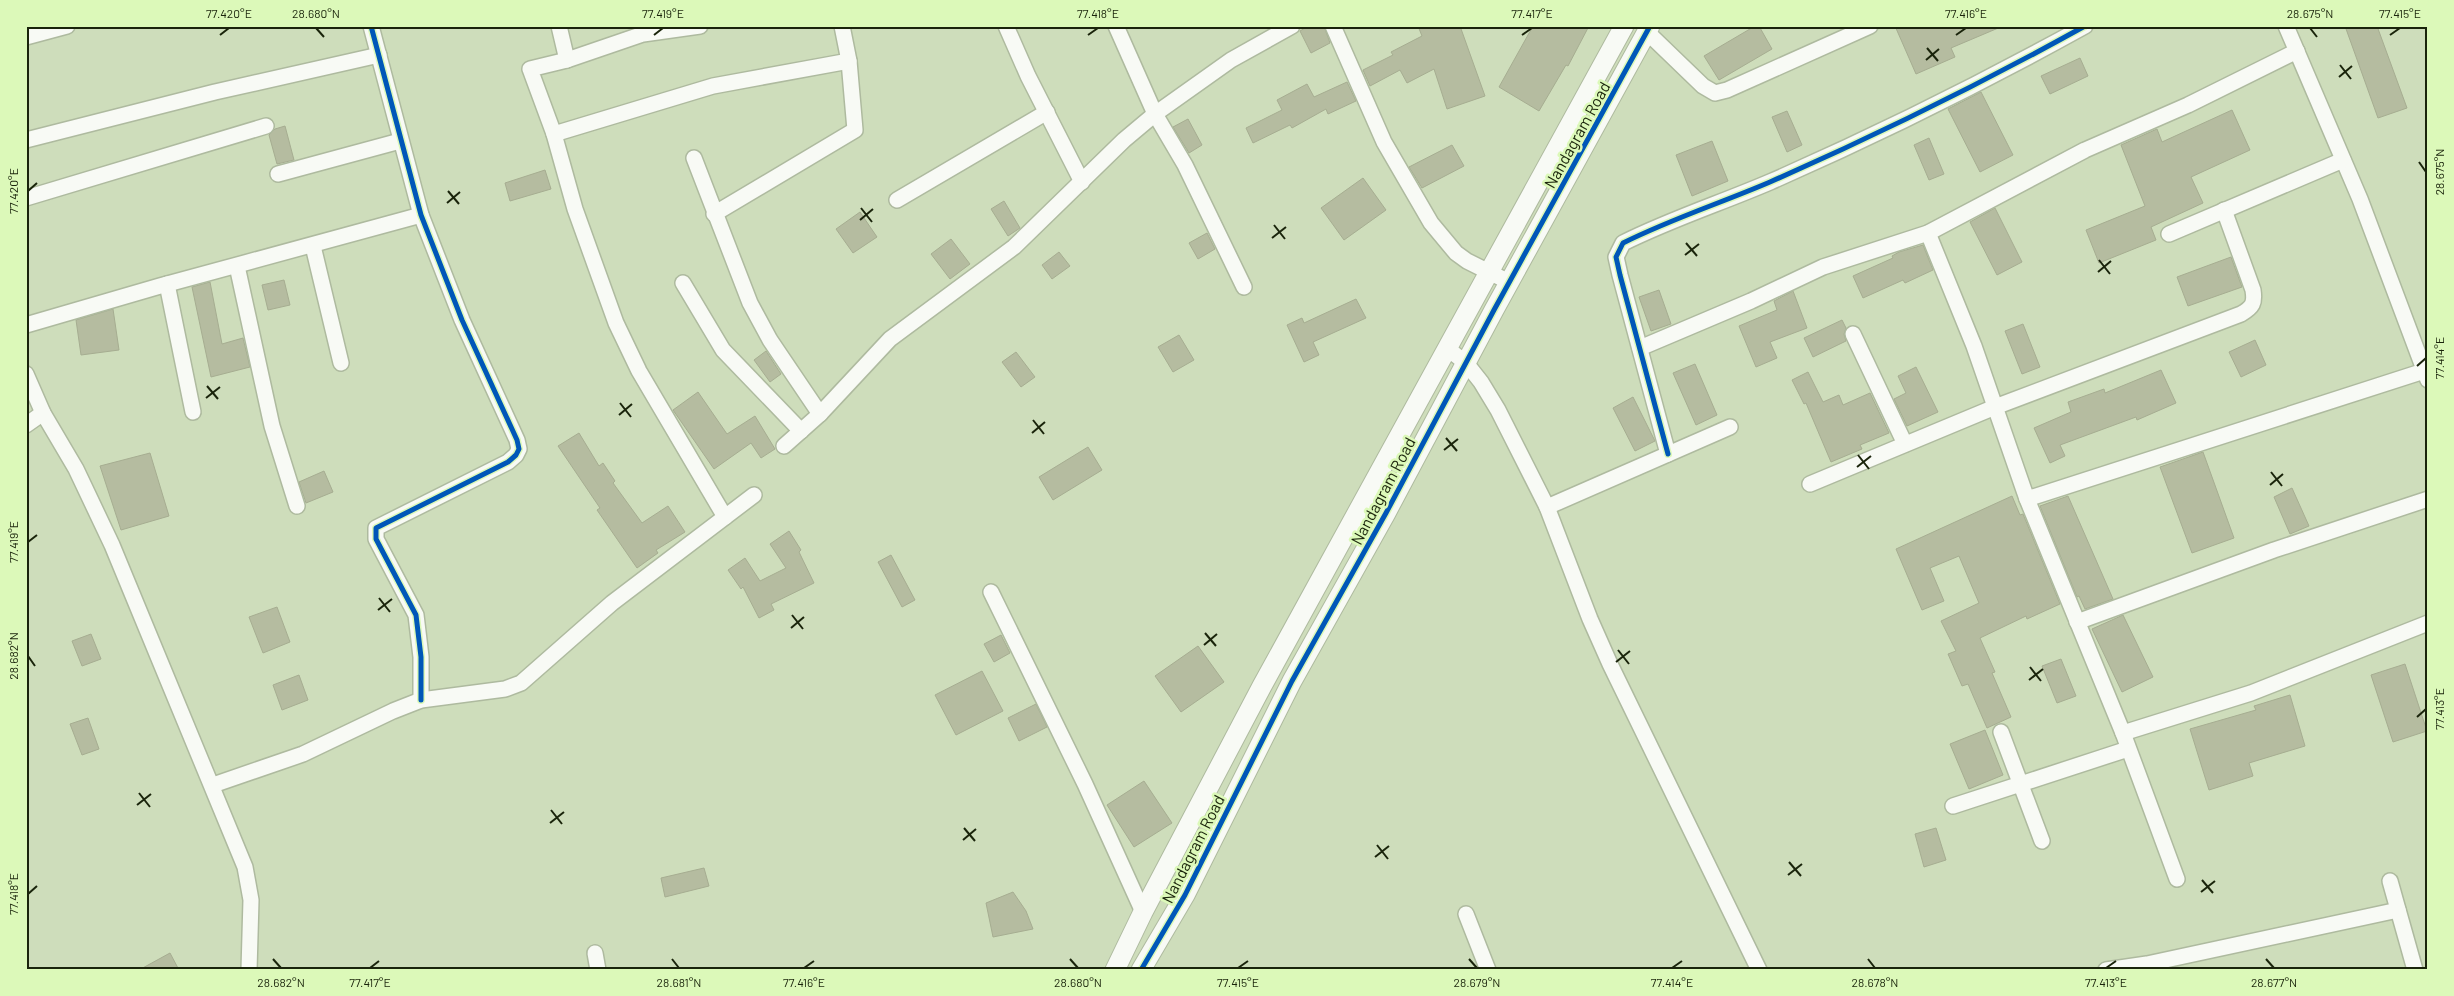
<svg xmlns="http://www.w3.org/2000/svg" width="2454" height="996" font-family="Barlow,sans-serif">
<rect width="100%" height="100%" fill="#ceddbb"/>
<g fill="#b5bca0" stroke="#a6ad91">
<path d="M 1308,26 L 1324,26 L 1330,43 L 1311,53 L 1300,31 Z"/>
<path d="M 1418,26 L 1460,26 L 1485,96 L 1447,109 L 1434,69 L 1407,83 L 1400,70 L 1370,86 L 1363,70 L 1393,55 L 1391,52 L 1422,36 Z"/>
<path d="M 1533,26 L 1589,26 L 1568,66 L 1566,65 L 1539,111 L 1499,87 Z"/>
<path d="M 1755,26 L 1759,26 L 1772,49 L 1719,80 L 1704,56 Z"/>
<path d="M 1895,26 L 2003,26 L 1951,48 L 1955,57 L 1916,74 Z"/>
<path d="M 2345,26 L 2377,26 L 2407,108 L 2378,118 Z"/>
<path d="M 2080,58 L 2088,76 L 2050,94 L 2041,76 Z"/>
<path d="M 1347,82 L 1356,101 L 1328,114 L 1326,109 L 1292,128 L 1290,125 L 1253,143 L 1246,128 L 1282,110 L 1277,100 L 1307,84 L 1314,97 Z"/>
<path d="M 1981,92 L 2013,155 L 1980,172 L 1948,109 Z"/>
<path d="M 2232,110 L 2250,150 L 2191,177 L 2203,203 L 2151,227 L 2156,240 L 2099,263 L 2086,230 L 2145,206 L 2121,145 L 2157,129 L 2162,142 Z"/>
<path d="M 1787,111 L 1802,145 L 1787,152 L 1772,117 Z"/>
<path d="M 1188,119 L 1202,145 L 1189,153 L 1173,127 Z"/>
<path d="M 285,126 L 294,160 L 277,164 L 269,135 L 275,129 Z"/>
<path d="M 1929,138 L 1944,174 L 1929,180 L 1914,145 Z"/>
<path d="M 1712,141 L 1728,181 L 1692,196 L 1676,155 Z"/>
<path d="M 1452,145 L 1464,166 L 1422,188 L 1409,167 Z"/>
<path d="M 545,170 L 551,189 L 510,201 L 505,183 Z"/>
<path d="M 1363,178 L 1386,210 L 1344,240 L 1321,208 Z"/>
<path d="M 1004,201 L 1020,228 L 1008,236 L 991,209 Z"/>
<path d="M 1995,208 L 2022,262 L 1997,275 L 1970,222 Z"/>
<path d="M 860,212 L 877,237 L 853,253 L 836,229 Z"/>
<path d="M 1207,233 L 1215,249 L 1198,259 L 1189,243 Z"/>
<path d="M 951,239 L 970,264 L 950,279 L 931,254 Z"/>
<path d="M 1923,245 L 1933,270 L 1905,283 L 1903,280 L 1863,298 L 1853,276 L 1893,258 L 1892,256 L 1899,252 Z"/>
<path d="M 1059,252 L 1070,266 L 1052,279 L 1042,265 Z"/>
<path d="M 2231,257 L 2242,287 L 2188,306 L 2177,277 Z"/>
<path d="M 284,280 L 290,305 L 268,310 L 262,285 Z"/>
<path d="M 210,282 L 222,344 L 243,338 L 250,367 L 211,377 L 192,287 Z"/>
<path d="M 1659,290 L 1671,324 L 1651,331 L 1639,297 Z"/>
<path d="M 1793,291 L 1807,328 L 1770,342 L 1777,358 L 1756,367 L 1739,326 L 1777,310 L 1774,301 Z"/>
<path d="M 1356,299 L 1366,318 L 1313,342 L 1319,355 L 1304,362 L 1287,325 L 1302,318 L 1304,323 Z"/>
<path d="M 113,309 L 119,350 L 81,355 L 76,320 Z"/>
<path d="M 1842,320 L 1846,328 L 1844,334 L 1846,341 L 1813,357 L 1804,338 Z"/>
<path d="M 2023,324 L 2040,367 L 2022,374 L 2005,331 Z"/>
<path d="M 1179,335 L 1194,360 L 1173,372 L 1158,347 Z"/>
<path d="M 2255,340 L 2266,365 L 2241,377 L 2229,352 Z"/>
<path d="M 766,351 L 781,374 L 770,382 L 754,360 Z"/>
<path d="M 1016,352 L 1035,377 L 1021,387 L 1002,362 Z"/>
<path d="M 1695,364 L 1717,415 L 1696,425 L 1673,373 Z"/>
<path d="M 1916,367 L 1938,412 L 1907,426 L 1894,399 L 1906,393 L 1898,376 Z"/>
<path d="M 2161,370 L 2176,403 L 2137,420 L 2136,417 L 2060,445 L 2065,456 L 2050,463 L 2034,428 L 2071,412 L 2068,402 L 2104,389 L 2105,393 Z"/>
<path d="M 1808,372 L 1823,402 L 1839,395 L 1843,405 L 1870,393 L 1889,433 L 1860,445 L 1862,449 L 1831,462 L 1806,403 L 1804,404 L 1792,380 Z"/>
<path d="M 698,392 L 727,434 L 755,416 L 775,449 L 761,458 L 751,443 L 714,469 L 673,410 Z"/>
<path d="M 1633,397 L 1655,441 L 1635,451 L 1613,408 Z"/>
<path d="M 579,433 L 599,466 L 603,463 L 615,481 L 613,483 L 642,523 L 668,506 L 685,532 L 656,550 L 658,553 L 637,568 L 597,510 L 600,508 L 558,446 Z"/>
<path d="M 1088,447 L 1102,470 L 1053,500 L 1039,477 Z"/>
<path d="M 2203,452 L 2234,538 L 2192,553 L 2160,467 Z"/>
<path d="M 150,453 L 169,516 L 121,530 L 100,466 Z"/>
<path d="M 324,471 L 333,492 L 306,503 L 299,482 Z"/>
<path d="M 2292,488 L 2309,526 L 2290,534 L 2274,497 Z"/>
<path d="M 2012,496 L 2020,515 L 2023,514 L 2060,604 L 2027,619 L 2026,616 L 1980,638 L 1995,672 L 1992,673 L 2011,717 L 1987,728 L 1968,684 L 1962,686 L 1948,654 L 1956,651 L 1941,621 L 1979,603 L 1959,556 L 1930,568 L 1944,601 L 1922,610 L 1896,549 Z"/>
<path d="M 2068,496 L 2113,599 L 2085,609 L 2079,596 L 2077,597 L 2040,506 Z"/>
<path d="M 789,531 L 801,550 L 799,552 L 814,583 L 771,604 L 774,610 L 759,618 L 743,587 L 741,589 L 728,570 L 745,558 L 760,581 L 786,568 L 770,544 Z"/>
<path d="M 891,555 L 915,600 L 902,607 L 878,562 Z"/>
<path d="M 277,607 L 290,642 L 263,653 L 249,617 Z"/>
<path d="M 2123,615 L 2153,677 L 2122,692 L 2092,629 Z"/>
<path d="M 91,634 L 101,659 L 82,666 L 72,641 Z"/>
<path d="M 1001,635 L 1010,653 L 994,662 L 984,644 Z"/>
<path d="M 1198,646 L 1224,682 L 1181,712 L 1155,676 Z"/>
<path d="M 2061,659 L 2076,696 L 2057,703 L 2042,666 Z"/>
<path d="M 2405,664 L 2427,731 L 2393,742 L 2371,675 Z"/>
<path d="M 982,671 L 1003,711 L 956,735 L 935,695 Z"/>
<path d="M 299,675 L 308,700 L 282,710 L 273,685 Z"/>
<path d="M 2290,695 L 2305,746 L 2249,763 L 2253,776 L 2209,790 L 2190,729 L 2256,710 L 2254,706 Z"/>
<path d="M 1036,704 L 1047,727 L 1019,741 L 1008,718 Z"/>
<path d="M 88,718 L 99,749 L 82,755 L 70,724 Z"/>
<path d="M 1985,730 L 2003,775 L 1969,789 L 1950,744 Z"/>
<path d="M 1144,781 L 1172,823 L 1134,847 L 1107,805 Z"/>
<path d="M 1936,828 L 1946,860 L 1924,867 L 1915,834 Z"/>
<path d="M 704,868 L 709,886 L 665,897 L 661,878 Z"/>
<path d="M 1013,892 L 1026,911 L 1033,929 L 993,937 L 986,903 Z"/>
<path d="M 170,953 L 179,970 L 139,970 Z"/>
</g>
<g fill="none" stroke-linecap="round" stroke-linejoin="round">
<g stroke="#aeba9f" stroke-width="18">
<g id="minor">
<path d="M 371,26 L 421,215 L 462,320 L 517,440 L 519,449 L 516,455 L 508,462 L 376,528 L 376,539 L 416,615 L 421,657 L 421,700"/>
<path d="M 559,26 L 567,60"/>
<path d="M 700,26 L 643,34 L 567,60 L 530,69 L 554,134 L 575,209 L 616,323 L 639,371 L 725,517"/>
<path d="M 1006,26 L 1028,76 L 1082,182"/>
<path d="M 1116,26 L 1155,114 L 1185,165 L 1244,287"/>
<path d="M 1333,26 L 1384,142 L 1431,223 L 1456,253 L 1467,261 L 1509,282"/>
<path d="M 2286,26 L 2360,199 L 2428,380"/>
<path d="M 1647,32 L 1703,86 L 1715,93 L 1727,90 L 1870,26"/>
<path d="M 26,37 L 67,26"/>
<path d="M 554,134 L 713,86 L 849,61"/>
<path d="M 26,140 L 215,92 L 379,55"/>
<path d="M 694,158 L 750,303 L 770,340 L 820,414"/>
<path d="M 278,174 L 400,141"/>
<path d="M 26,198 L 266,126"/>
<path d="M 897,200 L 1047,112"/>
<path d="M 714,214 L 855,130 L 849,61 L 842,26"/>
<path d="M 1928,233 L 1974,346 L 2027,499 L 2123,733 L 2177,879"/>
<path d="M 2169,234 L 2343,160"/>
<path d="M 313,246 L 341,363"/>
<path d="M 237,266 L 272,426 L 297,506"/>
<path d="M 683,283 L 723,350 L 801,431"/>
<path d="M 167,284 L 193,412"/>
<path d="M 26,325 L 160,286 L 421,215"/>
<path d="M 1853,334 L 1905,444"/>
<path d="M 1640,348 L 1751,301 L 1823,267 L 1928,233 L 2085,150 L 2188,105 L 2297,51"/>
<path d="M 1448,349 L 1466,363 L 1481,382 L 1498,410 L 1547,507 L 1590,619 L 1610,664 L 1759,970"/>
<path d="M 26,374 L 43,413 L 76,469 L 112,545 L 245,867 L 251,900 L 249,970"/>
<path d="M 26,425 L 43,413"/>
<path d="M 784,446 L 820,414 L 890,339 L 1014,247 L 1124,140 L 1155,114 L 1231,60 L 1292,26"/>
<path d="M 1668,454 L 1620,275 L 1616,257 L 1623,243 C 1671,219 1721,203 1770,182 C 1877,135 1982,83 2085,26"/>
<path d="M 1810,484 L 1995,407 L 2241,314 C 2253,307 2255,303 2253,290 L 2224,210"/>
<path d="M 2027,499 L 2424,371"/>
<path d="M 1547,507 L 1730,427"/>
<path d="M 991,592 L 1085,784 L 1143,912"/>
<path d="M 2077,622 L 2274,550 L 2428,499"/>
<path d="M 2001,732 L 2042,841"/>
<path d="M 2123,733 L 2251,693 L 2428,623"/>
<path d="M 213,785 L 303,754 L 393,711 L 421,700 L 505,689 L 521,683 L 612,603 L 754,495"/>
<path d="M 1953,806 L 2128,749"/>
<path d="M 2390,881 L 2415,970"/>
<path d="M 1466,914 L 1488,970"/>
<path d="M 595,953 L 598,970"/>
<path d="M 2106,970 L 2147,964 L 2398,910"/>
</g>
</g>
<g stroke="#aeba9f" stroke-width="21">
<g id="tertiary">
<path d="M 1115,970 L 1143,912 L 1262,686 L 1624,26"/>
<path d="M 1141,970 L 1185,895 L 1292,681 L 1386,513 L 1494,310 L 1650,26"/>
</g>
</g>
<use href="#minor" stroke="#f8faf5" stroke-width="15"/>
<use href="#tertiary" stroke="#f8faf5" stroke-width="19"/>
<g stroke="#dcf9b9" stroke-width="8">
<g id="cycleway">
<path d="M 371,26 L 421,215 L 462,320 L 517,440 L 519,449 L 516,455 L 508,462 L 376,528 L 376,539 L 416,615 L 421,657 L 421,700"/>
<path d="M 1668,454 L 1620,275 L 1616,257 L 1623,243 C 1671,219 1721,203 1770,182 C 1877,135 1982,83 2085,26"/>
<path d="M 1141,970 L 1185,895 L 1292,681 L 1386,513 L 1494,310 L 1650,26"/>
</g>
</g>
<use href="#cycleway" stroke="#0057b8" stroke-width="5"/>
</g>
<path fill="none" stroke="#1a240b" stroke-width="2" d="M 316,28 L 324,37M 2310,28 L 2317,37M 220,35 L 229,28M 654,35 L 663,28M 1088,35 L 1098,28M 1522,35 L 1532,28M 1956,35 L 1966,28M 2390,35 L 2400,28M 1927,48 L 1938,61M 1926,60 L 1939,49M 2340,65 L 2351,79M 2339,77 L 2352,66M 2419,162 L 2426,172M 28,191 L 37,183M 448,191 L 459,204M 447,203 L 460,192M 861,208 L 872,222M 860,220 L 873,209M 1274,225 L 1285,239M 1272,238 L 1286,227M 1686,243 L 1697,256M 1685,255 L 1699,244M 2099,260 L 2110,274M 2098,272 L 2111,261M 2417,366 L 2426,358M 207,386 L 218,399M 206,398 L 220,387M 620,403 L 631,417M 619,415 L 632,404M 1033,420 L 1044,434M 1032,433 L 1045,422M 1446,438 L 1457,451M 1444,450 L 1458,439M 1858,455 L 1869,469M 1857,467 L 1871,456M 2271,472 L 2282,486M 2270,485 L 2283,474M 28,542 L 37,535M 379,598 L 390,612M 378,610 L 392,599M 792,615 L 803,629M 791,628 L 804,617M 1205,633 L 1216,646M 1204,645 L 1217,634M 1618,650 L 1629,664M 28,656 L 35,666M 1616,662 L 1630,651M 2030,667 L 2041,681M 2029,680 L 2043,669M 2417,717 L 2426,709M 139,793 L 150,807M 137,805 L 151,794M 551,810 L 562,824M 550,823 L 564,812M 964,828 L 975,841M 963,840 L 976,829M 1377,845 L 1388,859M 1375,857 L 1389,846M 1789,862 L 1801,876M 1788,875 L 1802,864M 2202,880 L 2213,893M 2201,892 L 2215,881M 28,894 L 37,886M 273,959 L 281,968M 672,959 L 679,968M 1070,959 L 1078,968M 1469,959 L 1477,968M 1868,959 L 1875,968M 2266,959 L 2274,968M 370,968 L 379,961M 804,968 L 814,961M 1238,968 L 1248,961M 1672,968 L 1682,961M 2106,968 L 2116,961"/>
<g text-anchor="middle" stroke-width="5" stroke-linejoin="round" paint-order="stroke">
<g font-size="16" fill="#1a240b" stroke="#dcf9b9">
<text transform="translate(1577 135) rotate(-61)" y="6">Nandagram Road</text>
<text transform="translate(1383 491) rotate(-62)" y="6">Nandagram Road</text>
<text transform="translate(1193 849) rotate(-63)" y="6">Nandagram Road</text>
</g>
</g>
<rect width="2454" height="996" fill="none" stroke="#dcf9b9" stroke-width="55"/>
<rect x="28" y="28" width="2398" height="940" fill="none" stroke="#1a240b" stroke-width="2"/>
<g font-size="12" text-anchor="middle" fill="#1a240b">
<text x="229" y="18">77.420°E</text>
<text x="316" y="18">28.680°N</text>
<text x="663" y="18">77.419°E</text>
<text x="1098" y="18">77.418°E</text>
<text x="1532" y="18">77.417°E</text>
<text x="1966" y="18">77.416°E</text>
<text x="2310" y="18">28.675°N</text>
<text x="2400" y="18">77.415°E</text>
<text transform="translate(2440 172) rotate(-90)" y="4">28.675°N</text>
<text transform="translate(14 191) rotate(-90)" y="4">77.420°E</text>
<text transform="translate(2440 358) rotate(-90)" y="4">77.414°E</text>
<text transform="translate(14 542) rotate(-90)" y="4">77.419°E</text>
<text transform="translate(14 656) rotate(-90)" y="4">28.682°N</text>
<text transform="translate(2440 709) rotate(-90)" y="4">77.413°E</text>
<text transform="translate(14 894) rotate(-90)" y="4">77.418°E</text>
<text x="281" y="987">28.682°N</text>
<text x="370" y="987">77.417°E</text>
<text x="679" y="987">28.681°N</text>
<text x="804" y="987">77.416°E</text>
<text x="1078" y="987">28.680°N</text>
<text x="1238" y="987">77.415°E</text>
<text x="1477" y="987">28.679°N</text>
<text x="1672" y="987">77.414°E</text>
<text x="1875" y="987">28.678°N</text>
<text x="2106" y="987">77.413°E</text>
<text x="2274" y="987">28.677°N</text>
</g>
</svg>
